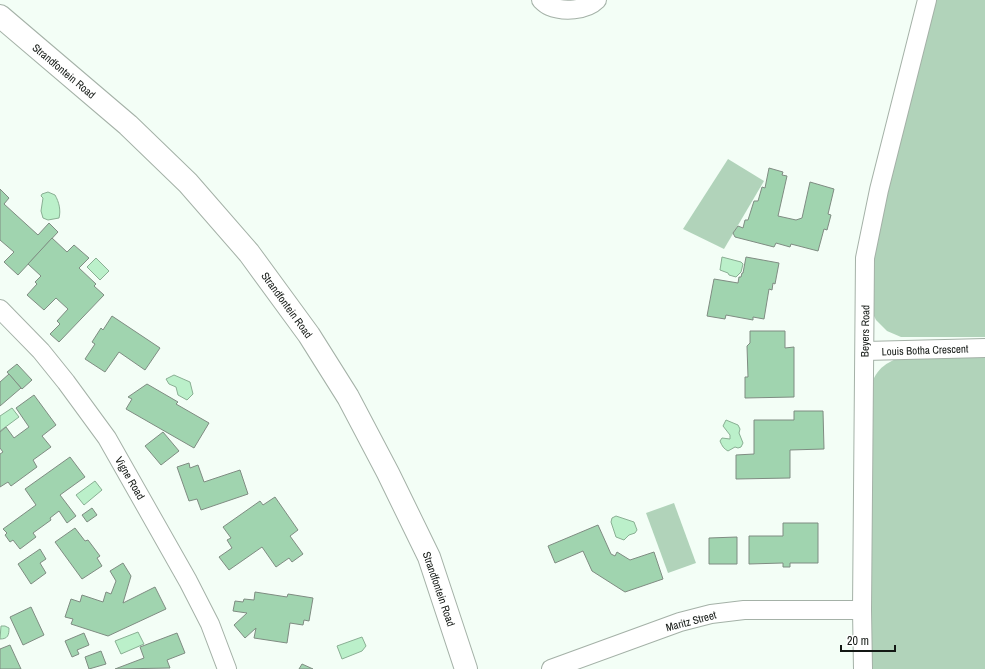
<svg xmlns="http://www.w3.org/2000/svg" width="985" height="669" font-family="'Archivo Narrow',sans-serif">
<rect width="100%" height="100%" fill="#f3fef6"/>
<g fill="#b1d3ba">
<path d="M 935,0 L 985,0 L 985,337 L 901,337 L 887,331 L 876,320 L 865,298 L 869,261 Z"/>
<path d="M 728,159 L 764,181 L 724,249 L 683,229 Z"/>
<path d="M 985,356 L 985,669 L 872,669 L 869,396 C 872,376 879,365 899,358 Z"/>
<path d="M 674,503 L 696,563 L 668,573 L 646,513 Z"/>
</g>
<g fill="#bbf0ca" stroke="#89af93">
<path d="M 48,192 L 55,195 C 59,202 61,210 59,218 L 48,220 L 43,218 L 41,211 L 43,198 L 41,196 L 42,194 Z"/>
<path d="M 722,257 L 741,262 L 743,264 L 741,272 L 736,277 L 729,275 L 728,273 L 720,270 Z"/>
<path d="M 96,258 L 109,271 L 100,280 L 87,267 Z"/>
<path d="M 174,375 L 190,382 L 193,394 L 187,400 L 178,395 L 176,387 L 169,384 L 166,379 Z"/>
<path d="M 12,408 L 19,417 L 0,431 L 0,416 Z"/>
<path d="M 726,420 L 738,425 L 740,429 L 739,433 L 743,443 L 741,447 L 738,448 L 735,447 L 728,451 C 724,449 722,446 720,441 L 722,438 L 730,439 L 730,435 L 723,426 Z"/>
<path d="M 95,481 L 102,490 L 84,505 L 76,495 Z"/>
<path d="M 616,516 L 634,522 L 637,530 L 635,533 L 629,535 L 624,540 L 616,537 L 611,522 L 612,518 Z"/>
<path d="M 1,626 L 5,626 L 9,628 C 9,635 8,639 0,639 Z"/>
<path d="M 138,632 L 144,644 L 121,654 L 115,641 Z"/>
<path d="M 362,637 L 366,646 L 362,651 L 342,659 L 337,646 Z"/>
</g>
<g fill="#a0d4af" stroke="#7f8c82">
<path d="M 769,168 L 783,172 L 782,175 L 787,176 L 778,216 L 796,220 L 802,218 L 810,182 L 834,189 L 828,214 L 831,215 L 827,230 L 824,229 L 818,251 L 791,244 L 790,247 L 776,243 L 774,247 L 735,237 L 733,233 L 738,226 L 743,228 L 745,220 L 748,220 L 754,201 L 758,201 L 762,187 L 765,188 Z"/>
<path d="M 0,189 L 9,198 L 4,204 L 38,235 L 49,223 L 58,232 L 18,275 L 4,262 L 14,252 L 0,240 Z"/>
<path d="M 52,238 L 67,252 L 74,245 L 89,258 L 79,268 L 96,284 L 94,286 L 104,295 L 59,342 L 50,334 L 60,324 L 57,321 L 68,309 L 56,298 L 44,310 L 27,295 L 37,284 L 35,282 L 41,276 L 28,264 Z"/>
<path d="M 746,257 L 779,263 L 775,284 L 773,283 L 772,290 L 769,289 L 764,319 L 753,317 L 753,320 L 726,315 L 725,319 L 707,316 L 714,279 L 738,283 L 739,277 L 741,277 L 742,273 L 743,273 Z"/>
<path d="M 112,316 L 160,348 L 145,370 L 119,352 L 105,372 L 85,359 L 95,344 L 92,342 L 101,328 L 103,330 Z"/>
<path d="M 750,331 L 785,331 L 785,348 L 794,347 L 794,397 L 745,398 L 745,377 L 748,377 L 747,346 L 750,343 Z"/>
<path d="M 17,364 L 32,380 L 22,389 L 7,372 Z"/>
<path d="M 9,374 L 21,388 L 0,406 L 0,382 Z"/>
<path d="M 147,384 L 178,402 L 176,404 L 209,423 L 194,448 L 126,409 L 132,399 L 128,397 Z"/>
<path d="M 34,395 L 56,425 L 42,436 L 51,447 L 33,460 L 37,467 L 11,486 L 8,482 L 0,487 L 0,454 L 3,452 L 0,448 L 0,432 L 6,427 L 14,438 L 29,427 L 16,408 Z"/>
<path d="M 794,411 L 823,411 L 824,449 L 790,450 L 790,478 L 736,479 L 736,455 L 754,454 L 754,420 L 794,420 Z"/>
<path d="M 163,432 L 179,451 L 161,465 L 145,446 Z"/>
<path d="M 70,457 L 85,477 L 60,495 L 76,516 L 67,523 L 59,511 L 50,518 L 51,520 L 33,533 L 36,537 L 20,549 L 13,540 L 10,542 L 5,535 L 7,533 L 3,529 L 36,505 L 25,489 Z"/>
<path d="M 189,463 L 190,468 L 198,465 L 204,482 L 240,470 L 248,494 L 201,510 L 197,499 L 189,501 L 177,467 Z"/>
<path d="M 275,497 L 298,530 L 290,536 L 303,554 L 292,562 L 289,558 L 276,567 L 262,547 L 229,570 L 219,557 L 232,548 L 227,540 L 231,538 L 223,527 L 260,501 L 263,505 Z"/>
<path d="M 92,508 L 97,515 L 87,522 L 82,515 Z"/>
<path d="M 783,523 L 818,523 L 818,563 L 790,563 L 790,567 L 783,567 L 783,563 L 749,564 L 749,536 L 783,536 Z"/>
<path d="M 598,525 L 611,554 L 615,556 L 617,552 L 630,560 L 654,552 L 663,579 L 625,592 L 592,571 L 583,551 L 555,563 L 548,546 Z"/>
<path d="M 75,528 L 85,541 L 88,540 L 100,556 L 97,558 L 102,566 L 82,579 L 55,542 Z"/>
<path d="M 737,537 L 737,564 L 709,564 L 709,538 Z"/>
<path d="M 40,549 L 46,559 L 40,563 L 46,573 L 31,584 L 18,564 Z"/>
<path d="M 123,563 L 131,576 L 123,603 L 155,587 L 166,609 L 108,636 L 71,624 L 73,619 L 65,617 L 71,599 L 80,602 L 82,595 L 103,602 L 106,592 L 111,594 L 116,581 L 110,571 Z"/>
<path d="M 255,592 L 287,597 L 288,594 L 313,598 L 309,621 L 304,620 L 303,625 L 290,623 L 287,643 L 254,638 L 256,628 L 245,638 L 234,625 L 247,613 L 233,611 L 235,601 L 243,602 L 244,599 L 254,600 Z"/>
<path d="M 31,607 L 44,635 L 23,645 L 10,617 Z"/>
<path d="M 84,633 L 89,645 L 77,650 L 79,654 L 72,657 L 65,641 Z"/>
<path d="M 177,633 L 185,653 L 167,660 L 170,668 L 115,669 L 144,658 L 140,647 Z"/>
<path d="M 10,645 L 21,669 L 0,669 L 0,649 Z"/>
<path d="M 101,651 L 106,664 L 89,669 L 85,657 Z"/>
<path d="M 302,664 L 313,669 L 299,669 Z"/>
</g>
<g fill="none" stroke-linecap="round" stroke-linejoin="round">
<g stroke="#a4b1a7" stroke-width="20">
<g id="street">
<path d="M 541,0 C 543,2 546,5 549,6 C 563,12 586,11 597,0"/>
<path d="M 0,309 L 41,351 L 66,382 L 107,438 L 188,581 L 210,624 L 227,669"/>
<path d="M 865,351 L 985,348"/>
<path d="M 551,669 L 680,622 L 711,614 L 744,610 L 862,610"/>
<path d="M 863,669 L 862,610 L 865,258 L 879,190 L 927,0"/>
</g>
</g>
<g stroke="#a4b1a7" stroke-width="24">
<path id="secondary" d="M 0,16 L 128,125 L 188,183 L 249,253 L 309,335 L 348,397 L 388,473 L 429,557 L 466,669"/>
</g>
<use href="#street" stroke="#fff" stroke-width="18"/>
<use href="#secondary" stroke="#fff" stroke-width="22"/>
</g>
<g text-anchor="middle" stroke-width="4" stroke-linejoin="round" paint-order="stroke">
<g font-size="11" fill="#131814" stroke="#fff">
<text transform="translate(64 71) rotate(40)" y="4">Strandfontein Road</text>
<text transform="translate(287 305) rotate(54)" y="4">Strandfontein Road</text>
<text transform="translate(865 331) rotate(-89)" y="4">Beyers Road</text>
<text transform="translate(925 350) rotate(-2)" y="4">Louis Botha Crescent</text>
<text transform="translate(130 478) rotate(60)" y="4">Vigne Road</text>
<text transform="translate(439 589) rotate(71)" y="4">Strandfontein Road</text>
<text transform="translate(691 621) rotate(-15)" y="4">Maritz Street</text>
</g>
</g>
<path d="M841 645v6h54v-6" fill="none" stroke="#131814" stroke-width="2"/>
<text x="847" y="645" font-size="12" fill="#131814" stroke="#ffffff" stroke-width="3" paint-order="stroke">20 m</text>
</svg>
